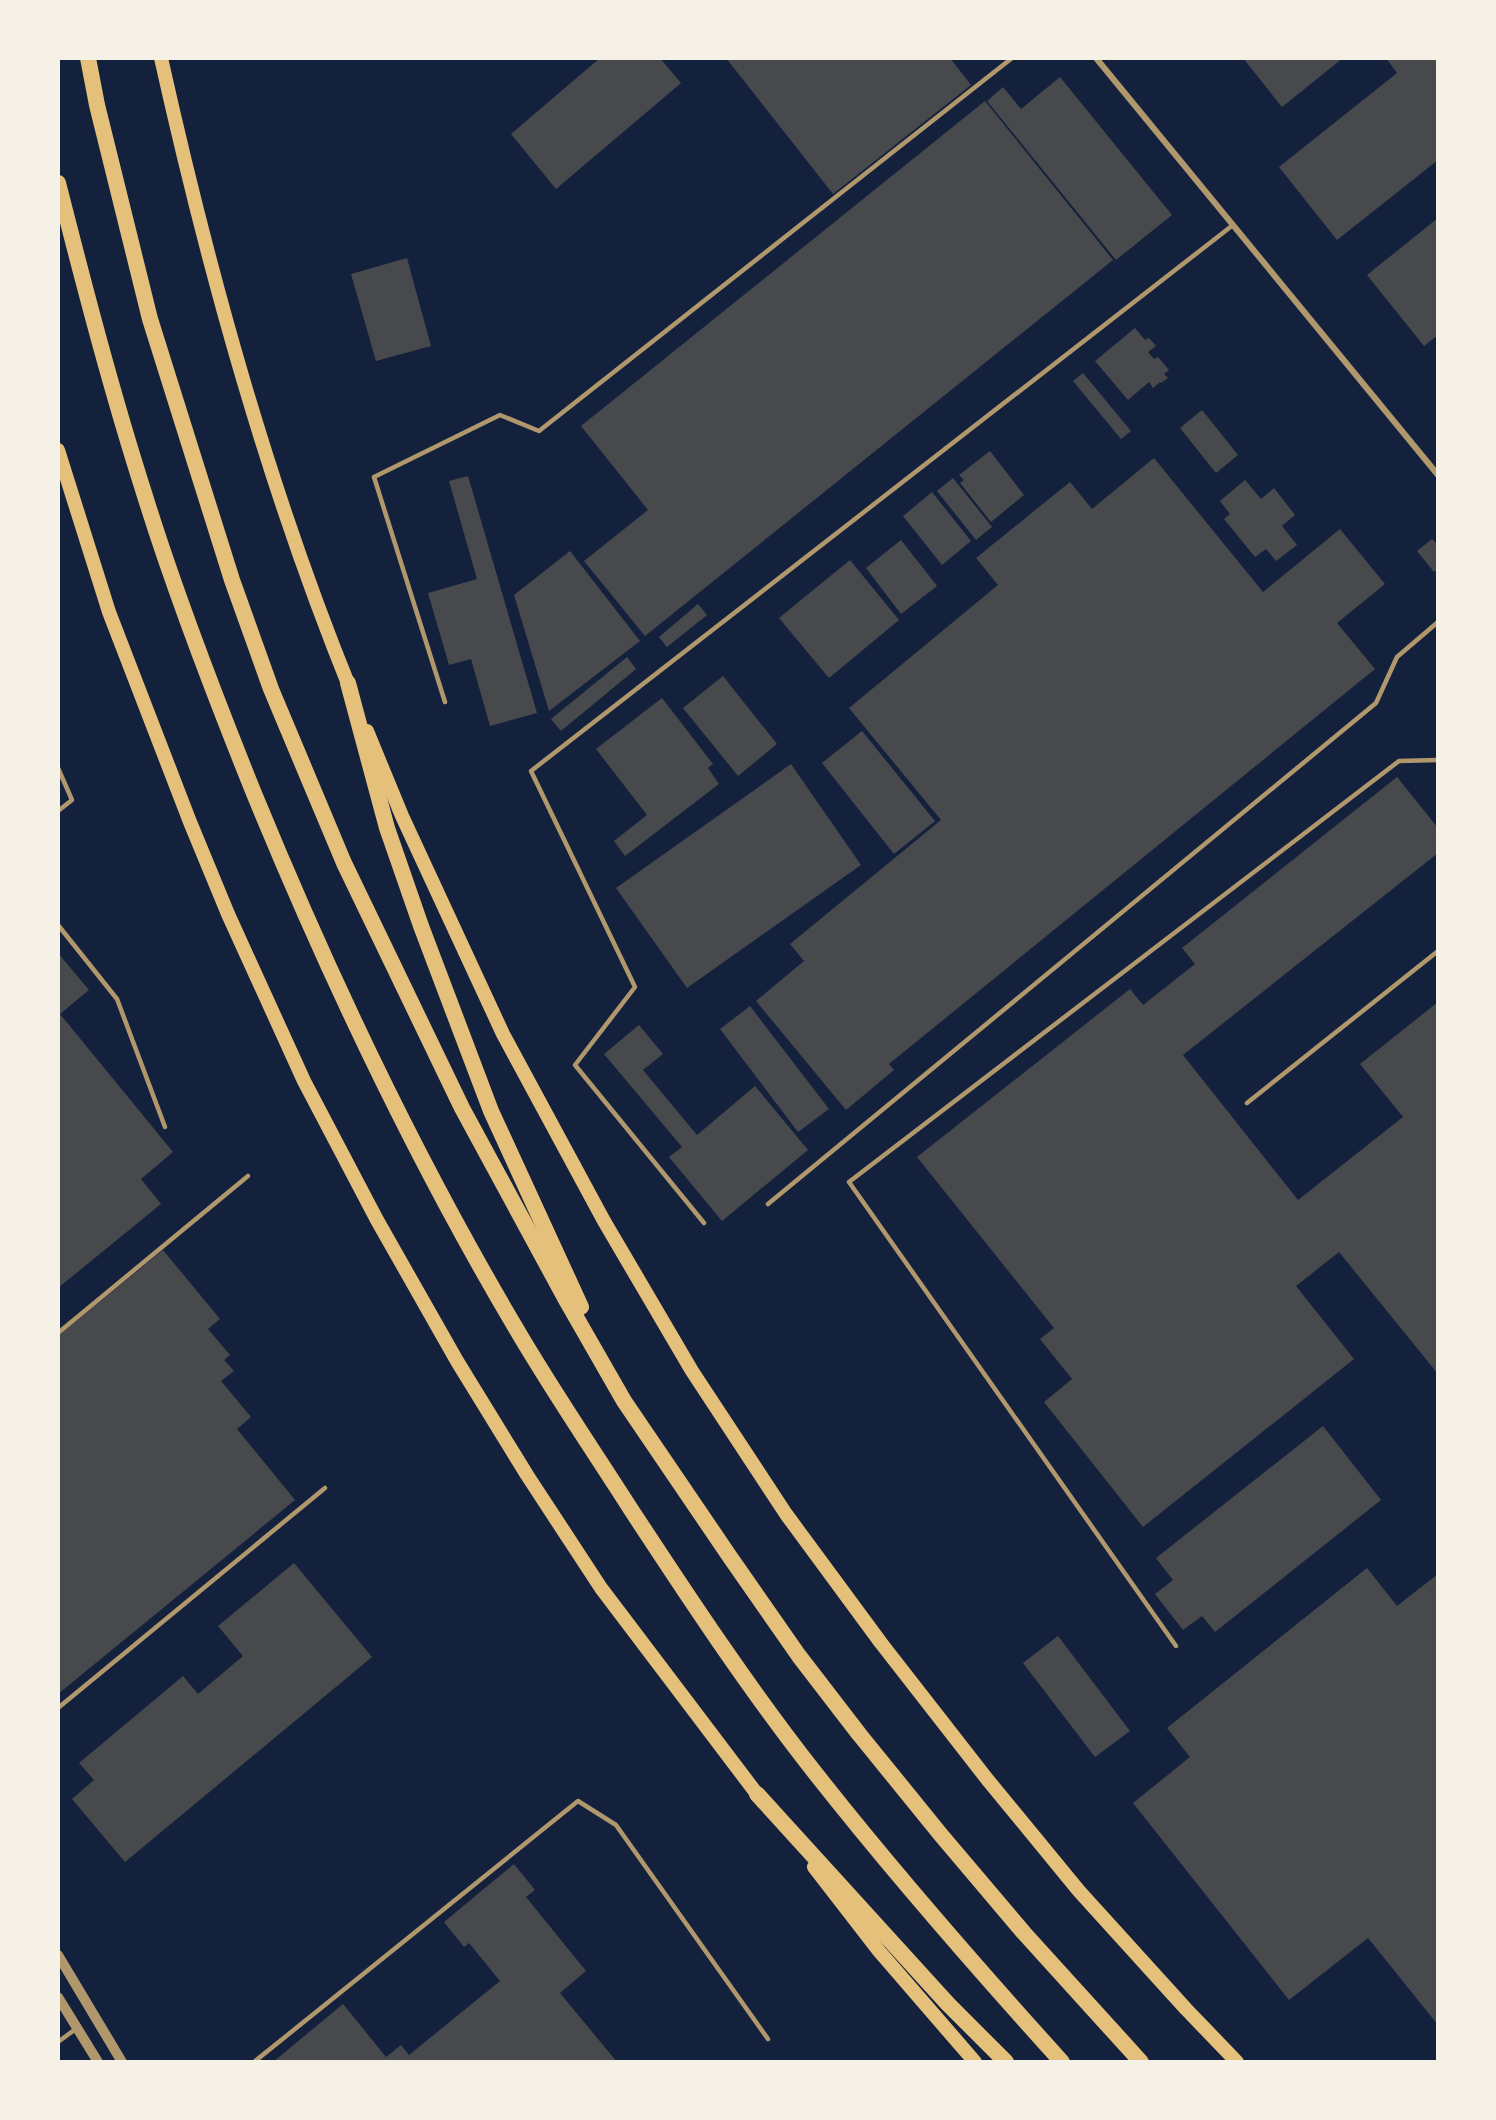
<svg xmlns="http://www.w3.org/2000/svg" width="1496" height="2120" font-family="Ubuntu,sans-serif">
<rect width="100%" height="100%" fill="#14213d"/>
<g fill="#48494c">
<path d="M 600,58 L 660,58 L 681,83 L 556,189 L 511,134 Z"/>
<path d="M 726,58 L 950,58 L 971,85 L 833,194 Z"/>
<path d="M 1243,58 L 1343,58 L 1282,107 Z"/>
<path d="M 1386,58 L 1438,58 L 1438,160 L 1337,240 L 1279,167 L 1397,73 Z"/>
<path d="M 1060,77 L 1172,215 L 1116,260 L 987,101 L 1003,87 L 1021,109 Z"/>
<path d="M 985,101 L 1113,260 L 645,636 L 584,561 L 648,510 L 581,426 Z"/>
<path d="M 1438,218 L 1438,335 L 1424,346 L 1367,275 Z"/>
<path d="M 407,258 L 431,346 L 376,361 L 351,274 Z"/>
<path d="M 1135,328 L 1145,340 L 1149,338 L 1156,346 L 1148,352 L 1154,359 L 1158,357 L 1169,370 L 1164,374 L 1168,378 L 1161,383 L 1160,382 L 1153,388 L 1149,382 L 1128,400 L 1095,361 Z"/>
<path d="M 1083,373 L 1131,431 L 1121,439 L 1073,381 Z"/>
<path d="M 1202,410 L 1238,455 L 1216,473 L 1180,428 Z"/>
<path d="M 990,451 L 1024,495 L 991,522 L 960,483 L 964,480 L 959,475 Z"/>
<path d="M 1154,458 L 1263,592 L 1340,529 L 1385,584 L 1337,623 L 1375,669 L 889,1064 L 894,1070 L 846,1110 L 756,1001 L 804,961 L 790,944 L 941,820 L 849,708 L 998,585 L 976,558 L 1070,482 L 1092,509 Z"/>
<path d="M 468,476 L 537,713 L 490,726 L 471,659 L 449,665 L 428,593 L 477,579 L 449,481 Z"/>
<path d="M 953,478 L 992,527 L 976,540 L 937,491 Z"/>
<path d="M 1245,480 L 1261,499 L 1274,488 L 1295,515 L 1282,526 L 1297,545 L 1276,561 L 1266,549 L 1255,557 L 1224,519 L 1230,514 L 1220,501 Z"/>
<path d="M 932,492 L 971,541 L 942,565 L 903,516 Z"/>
<path d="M 1432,539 L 1438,545 L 1438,569 L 1434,572 L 1417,551 Z"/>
<path d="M 901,540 L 937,586 L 901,614 L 866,568 Z"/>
<path d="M 570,551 L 640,641 L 549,711 L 514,595 Z"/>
<path d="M 850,560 L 899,620 L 829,678 L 779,618 Z"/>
<path d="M 698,604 L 707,615 L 667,647 L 659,637 Z"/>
<path d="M 627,657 L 636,669 L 561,731 L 551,719 Z"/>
<path d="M 723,676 L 777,744 L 738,776 L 683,708 Z"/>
<path d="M 662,698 L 713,764 L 708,768 L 719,784 L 625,856 L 614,841 L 647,815 L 596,749 Z"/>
<path d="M 862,731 L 935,821 L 894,854 L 822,763 Z"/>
<path d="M 791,764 L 861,865 L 687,988 L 616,888 Z"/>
<path d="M 1397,777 L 1438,828 L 1438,853 L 1183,1055 L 1298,1200 L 1403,1117 L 1360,1064 L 1438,1002 L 1438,1374 L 1339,1252 L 1296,1286 L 1354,1359 L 1143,1527 L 1044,1402 L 1072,1379 L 1040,1339 L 1054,1328 L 917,1157 L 1130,989 L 1143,1005 L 1195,964 L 1182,948 Z"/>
<path d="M 58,953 L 89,990 L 60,1014 L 173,1152 L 141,1179 L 161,1204 L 58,1288 Z"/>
<path d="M 750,1006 L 829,1109 L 798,1132 L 720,1029 Z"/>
<path d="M 639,1025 L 663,1054 L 643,1070 L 697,1135 L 755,1086 L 808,1150 L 722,1221 L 669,1157 L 682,1147 L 604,1054 Z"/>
<path d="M 163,1250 L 220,1319 L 208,1329 L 230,1355 L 224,1360 L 234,1371 L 221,1381 L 251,1417 L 237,1429 L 295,1500 L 58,1694 L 58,1336 Z"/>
<path d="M 1323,1426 L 1381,1500 L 1215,1632 L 1202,1616 L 1183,1630 L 1155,1594 L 1173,1580 L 1156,1558 Z"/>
<path d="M 294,1563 L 372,1657 L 125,1862 L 72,1799 L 94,1780 L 79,1763 L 183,1676 L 198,1694 L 243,1656 L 218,1626 Z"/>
<path d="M 1367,1568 L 1397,1606 L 1438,1574 L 1438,2025 L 1368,1938 L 1289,2000 L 1133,1803 L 1190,1757 L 1167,1728 Z"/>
<path d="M 1058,1636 L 1130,1731 L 1095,1757 L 1023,1663 Z"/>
<path d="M 514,1864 L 535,1890 L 526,1897 L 586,1971 L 560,1993 L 617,2062 L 273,2062 L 343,2004 L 386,2057 L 401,2045 L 409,2055 L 500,1981 L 469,1943 L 464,1947 L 444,1922 Z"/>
</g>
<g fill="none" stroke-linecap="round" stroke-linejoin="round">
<g stroke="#b1986c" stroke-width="4.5">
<path d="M 445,702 L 374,477 L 500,415 L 539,431 L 1012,58"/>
<path d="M 58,768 L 72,800 L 58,811"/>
<path d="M 58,925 L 117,999 L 165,1127"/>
<path d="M 1247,1103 L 1438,951"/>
<path d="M 768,1204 L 1376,703 L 1397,657 L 1438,622"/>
<path d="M 704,1223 L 575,1065 L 635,987 L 531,771 L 1233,225"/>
<path d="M 58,1333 L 248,1176"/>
<path d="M 1176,1646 L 849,1182 L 1399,761 L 1438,760"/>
<path d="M 58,1708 L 325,1488"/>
<path d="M 58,2042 L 77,2028"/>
<path d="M 254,2062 L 578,1801 L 616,1825 L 768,2039"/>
</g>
<path stroke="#b1986c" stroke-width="6" d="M 1096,58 L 1438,475"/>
<g stroke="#b1986c" stroke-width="10">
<path d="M 58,1955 L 122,2062"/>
<path d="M 58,1997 L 98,2062"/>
</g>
<g stroke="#e5c07b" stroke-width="14">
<path d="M 161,58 C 209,273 268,487 351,691"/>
<path d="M 58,450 L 109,612 L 190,822 L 228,914 L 304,1081 L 377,1220 L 457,1361 L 527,1475 L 601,1588 L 763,1802"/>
<path d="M 367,731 L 402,816 L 503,1034 L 604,1221 L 692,1371 L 786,1514 L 881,1643 L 987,1779 L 1079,1891 L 1186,2009 L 1237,2062"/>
<path d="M 814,1867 L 879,1951 L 975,2062"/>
</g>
<g stroke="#e5c07b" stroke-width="16">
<path d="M 88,58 L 97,105 L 150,319 L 232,580 L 271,689 L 344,863 L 462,1108 L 565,1298 L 624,1401 L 730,1557 L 799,1656 L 859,1734 L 941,1835 L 1024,1933 L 1141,2062"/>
<path d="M 58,183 C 85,289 112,393 145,496 C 176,596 214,694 253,791 C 328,974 413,1154 514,1325 C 550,1387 591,1447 630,1508 C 689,1598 749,1689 816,1774 C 894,1873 977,1968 1062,2062"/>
<path d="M 348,683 L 387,828 L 421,926 L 491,1111 L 581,1307"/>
<path d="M 757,1794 L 948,2004 L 1006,2062"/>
</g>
</g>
<rect width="1496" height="2120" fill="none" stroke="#f6f1e7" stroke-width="120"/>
</svg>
